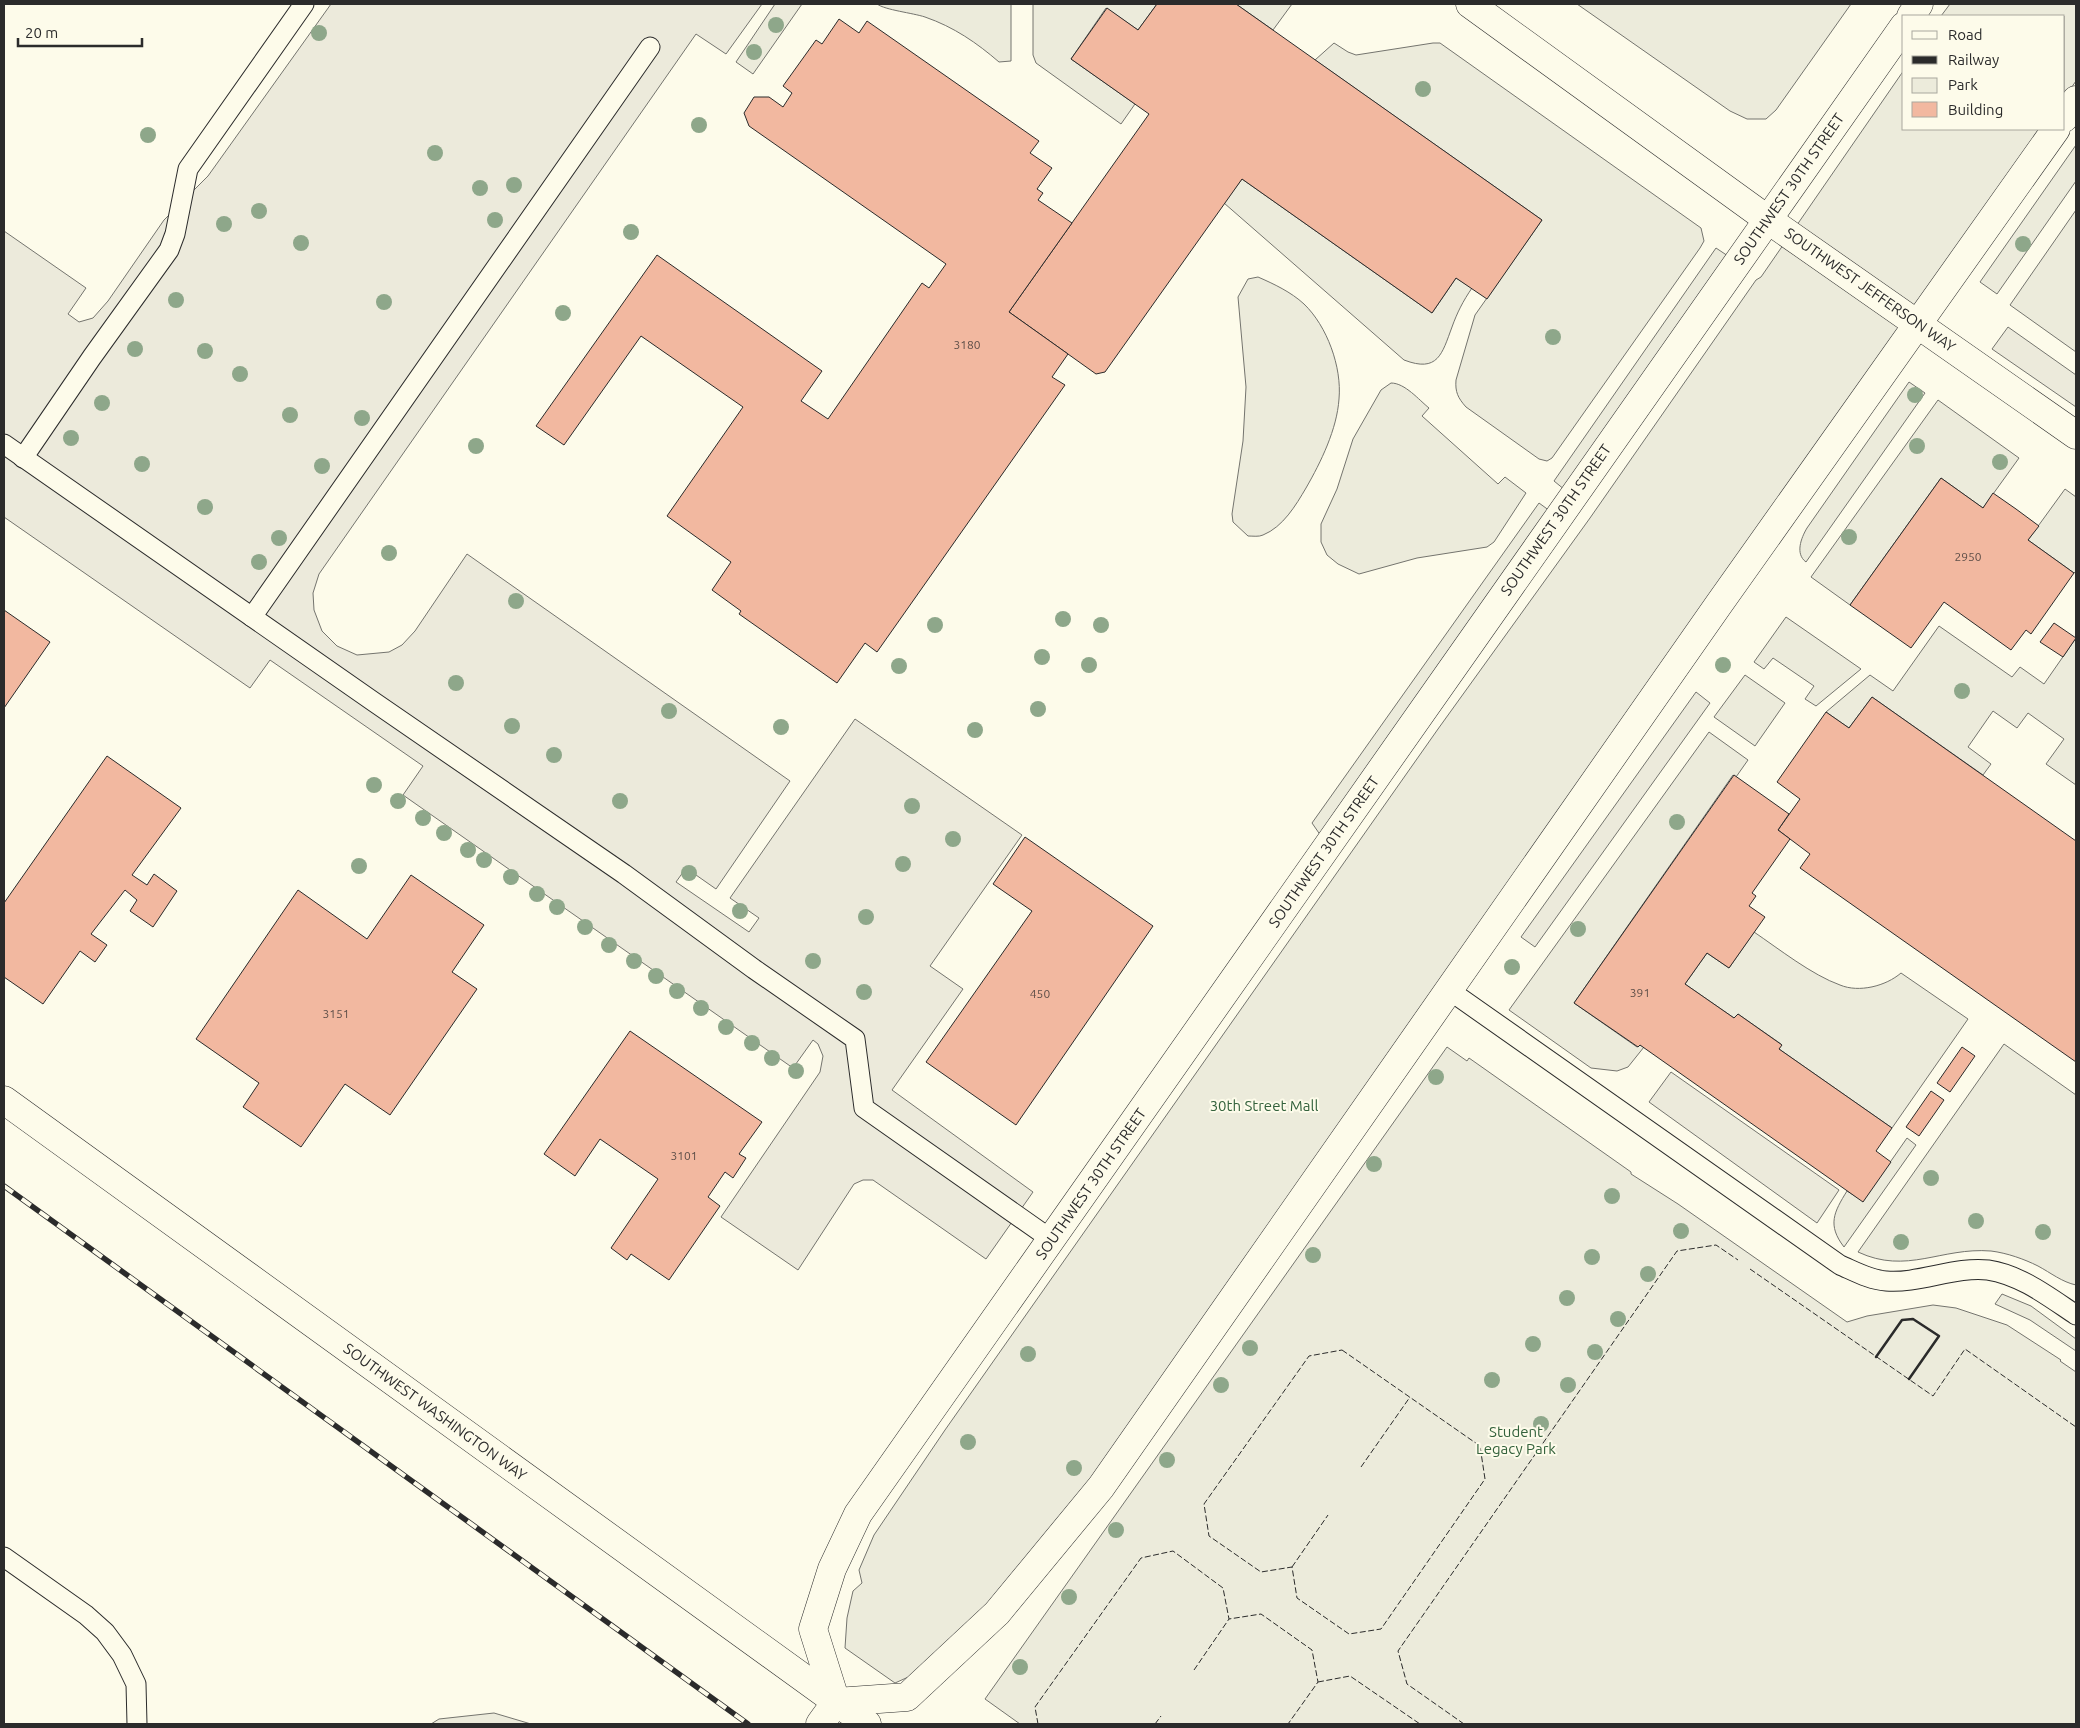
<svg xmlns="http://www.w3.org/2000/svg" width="2080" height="1728" font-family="Ubuntu,sans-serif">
<rect width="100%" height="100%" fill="#fdfbea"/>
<g fill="#ecebdb" stroke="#74746e">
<path d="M 775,4 L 802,4 L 753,74 L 736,62 Z"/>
<path d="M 877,4 L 1011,4 L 1011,61 L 999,62 C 977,43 954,27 925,17 C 913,13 885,10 877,4 Z"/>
<path d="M 1033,4 L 1157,4 L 1138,30 L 1106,8 L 1071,59 L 1135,104 L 1121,124 L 1036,63 L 1033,55 Z"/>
<path d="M 1236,4 L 1292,4 L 1273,30 Z"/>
<path d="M 1577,4 L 1851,4 L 1776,110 L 1766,119 L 1747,119 L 1730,111 Z"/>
<path d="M 1950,4 L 2076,4 L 2076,81 L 2064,98 L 2064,16 L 1941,16 Z"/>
<path d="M 1334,43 L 1348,52 L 1356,55 L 1433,43 L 1440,43 L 1701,228 L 1704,241 L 1700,248 L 1552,458 L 1547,461 L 1539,459 L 1466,407 C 1458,398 1455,392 1456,380 L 1475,315 L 1542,220 L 1315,60 Z"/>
<path d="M 1904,70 L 1904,129 L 2042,129 L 1013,1590 L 915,1674 L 895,1683 L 845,1648 L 847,1618 L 853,1591 L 862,1583 L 859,1570 L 874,1535 L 945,1430 L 1438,729 L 1590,518 L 1756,280 L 1761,277 Z"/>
<path d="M 2076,145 L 2076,181 L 1997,294 L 1980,282 Z"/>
<path d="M 1242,179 L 1432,313 L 1456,278 L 1472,288 C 1463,301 1457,313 1452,327 C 1442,354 1438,373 1404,360 L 1224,203 Z"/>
<path d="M 2076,210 L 2076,352 L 2010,305 Z"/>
<path d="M 1716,248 L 1728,256 L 1565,490 L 1554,481 Z"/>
<path d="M 1258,277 C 1274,284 1291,292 1304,304 C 1327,326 1342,367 1339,399 C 1337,429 1321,462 1306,488 C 1296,505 1283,527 1263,535 C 1259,537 1253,536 1248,536 L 1233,522 L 1232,514 L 1243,441 L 1246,387 L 1238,297 L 1248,279 Z"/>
<path d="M 1909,382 L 1925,393 L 1806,562 C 1795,554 1801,538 1807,528 Z"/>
<path d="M 1391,383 C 1405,383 1419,400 1429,408 L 1422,416 L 1498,484 L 1505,477 L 1526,493 L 1494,542 L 1487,547 L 1417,558 L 1359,574 L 1338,564 L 1327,555 L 1321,542 L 1321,524 L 1337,489 L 1353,439 L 1381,390 Z"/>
<path d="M 1938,400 L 2019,458 L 1983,508 L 1941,478 L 1850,605 L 1811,577 Z"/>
<path d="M 2065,489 L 2076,497 L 2076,571 L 2074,573 L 2028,540 Z"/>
<path d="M 1539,503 L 1550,511 L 1321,836 L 1312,823 Z"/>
<path d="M 1786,617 L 1861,669 L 1816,706 L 1805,699 L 1814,686 L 1773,658 L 1764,669 L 1754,662 Z"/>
<path d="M 1939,626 L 2012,677 L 2020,667 L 2044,684 L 2076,638 L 2076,785 L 2046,764 L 2064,739 L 2028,713 L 2017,728 L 1993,711 L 1968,747 L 1991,764 L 1983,775 L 1872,697 L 1849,728 L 1826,712 L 1870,675 L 1893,691 Z"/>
<path d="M 1745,675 L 1785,703 L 1755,746 L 1714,717 Z"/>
<path d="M 1709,732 L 1748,760 L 1736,777 L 1733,775 L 1574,1003 L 1637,1047 L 1640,1045 L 1644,1047 L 1628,1067 L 1617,1071 L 1591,1068 L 1509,1010 Z"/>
<path d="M 1754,932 C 1779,949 1812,975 1840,985 C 1859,993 1886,986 1901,973 L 1968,1019 L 1892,1128 L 1779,1049 L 1781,1044 L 1738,1014 L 1734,1018 L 1685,984 L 1707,953 L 1729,968 Z"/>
<path d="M 2004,1044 L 2076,1095 L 2076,1285 C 2062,1282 2051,1273 2038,1266 C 2024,1259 2007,1253 1991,1251 C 1941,1247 1907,1275 1858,1252 Z"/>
<path d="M 1447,1047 L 1467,1061 L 1469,1058 L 1631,1172 L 1631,1174 L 1678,1204 L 1847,1322 L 1867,1316 L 1933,1305 L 1956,1308 L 2007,1325 L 2061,1360 L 2060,1361 L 2076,1372 L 2076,1724 L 1020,1724 L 985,1699 Z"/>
<path d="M 1907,1138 L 1916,1145 L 1844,1247 C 1827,1225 1834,1212 1847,1191 L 1863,1201 Z"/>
<path d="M 2002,1294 L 2031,1306 L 2076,1339 L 2076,1351 L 2030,1320 L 1995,1304 Z"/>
<path d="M 494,1713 L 531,1724 L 431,1724 L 439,1719 Z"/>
</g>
<g fill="#eceadb" stroke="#74746e">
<path d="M 331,4 L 762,4 L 726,54 L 696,34 L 319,574 L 313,593 L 314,610 L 322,631 L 337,646 L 357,655 L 389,652 L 402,645 L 415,631 L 467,554 L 790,781 L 716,889 L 686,868 L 676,882 L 749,932 L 759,918 L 730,898 L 855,719 L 1022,835 L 930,966 L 963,989 L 892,1090 L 1033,1192 L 986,1259 L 873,1180 L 863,1180 L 854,1184 L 798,1270 L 721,1217 L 820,1072 L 823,1056 L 818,1044 L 813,1040 L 793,1068 L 403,795 L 423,766 L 270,660 L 250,688 L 4,517 L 4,231 L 86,288 L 68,314 L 79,322 L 93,318 L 108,301 L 164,220 L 208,176 Z"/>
<path d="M 2008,327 L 2076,375 L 2076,407 L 1992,349 Z"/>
<path d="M 1696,692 L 1710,703 L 1535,947 L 1521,937 Z"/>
<path d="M 1671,1072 L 1839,1190 L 1817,1223 L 1649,1102 Z"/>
</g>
<g fill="#f2b8a0" stroke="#2b2b2b">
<path d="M 1157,4 L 1236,4 L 1542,220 L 1487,299 L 1456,278 L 1432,313 L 1242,179 L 1105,372 L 1096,374 L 1009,312 L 1149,114 L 1071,59 L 1107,8 L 1138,30 Z"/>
<path d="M 839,19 L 859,33 L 867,21 L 1039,141 L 1030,153 L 1052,168 L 1037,189 L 1043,193 L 1038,200 L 1072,223 L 1009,312 L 1068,354 L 1052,377 L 1065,385 L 877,652 L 865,643 L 837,683 L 739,614 L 741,611 L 712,590 L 731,562 L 667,516 L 743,407 L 641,336 L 564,445 L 536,426 L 657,255 L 822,371 L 801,401 L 828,419 L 922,283 L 929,288 L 946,264 L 749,126 L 744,113 L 754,97 L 769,97 L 783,107 L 792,93 L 783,86 L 816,40 L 822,44 Z"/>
<path d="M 1941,478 L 1983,508 L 1993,493 L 2016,509 L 2039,526 L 2028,540 L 2074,573 L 2031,634 L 2026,630 L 2011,650 L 1944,602 L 1911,648 L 1850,605 Z"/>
<path d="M 4,610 L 50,642 L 4,708 Z"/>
<path d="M 2054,623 L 2076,638 L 2063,657 L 2040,642 Z"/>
<path d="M 1872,697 L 2076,841 L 2076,1062 L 1800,868 L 1810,854 L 1778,830 L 1800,799 L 1777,782 L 1826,712 L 1849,728 Z"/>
<path d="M 107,756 L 181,808 L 132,875 L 147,885 L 154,874 L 177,891 L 153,927 L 130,911 L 137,900 L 125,890 L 91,934 L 107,945 L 95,962 L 80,951 L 43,1004 L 4,977 L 4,903 Z"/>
<path d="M 1734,775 L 1789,814 L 1778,830 L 1790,839 L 1752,893 L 1756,896 L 1749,906 L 1765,917 L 1729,968 L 1707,953 L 1685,984 L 1734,1018 L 1738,1014 L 1782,1045 L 1779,1049 L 1892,1128 L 1876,1151 L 1891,1162 L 1863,1202 L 1640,1045 L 1638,1047 L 1574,1003 Z"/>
<path d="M 1025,837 L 1153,926 L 1016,1125 L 926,1062 L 1032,911 L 993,884 Z"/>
<path d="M 411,875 L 484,925 L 452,972 L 477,989 L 390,1115 L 345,1084 L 301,1147 L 243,1107 L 259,1083 L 196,1039 L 298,890 L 367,939 Z"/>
<path d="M 630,1031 L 762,1122 L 739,1154 L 746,1158 L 733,1178 L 725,1172 L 708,1197 L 720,1206 L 669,1280 L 631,1254 L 627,1260 L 611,1248 L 658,1179 L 600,1139 L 575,1176 L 544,1154 Z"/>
<path d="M 1962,1047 L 1975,1056 L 1950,1092 L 1937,1083 Z"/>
<path d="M 1931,1091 L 1944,1100 L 1919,1136 L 1906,1127 Z"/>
</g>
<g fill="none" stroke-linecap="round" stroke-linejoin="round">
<g stroke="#2b2b2b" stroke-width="21">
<g id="lane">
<path d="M 4,444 L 374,702 L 624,874 L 754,969 L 855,1039 L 864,1108 L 1052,1240"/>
<path d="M 23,458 L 92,357 L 169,250 L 175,234 L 188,169 L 304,4"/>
<path d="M 252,617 L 650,47"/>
<path d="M 1449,990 L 1840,1265 C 1854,1271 1870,1280 1886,1281 C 1918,1284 1956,1266 1988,1270 C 2021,1275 2049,1297 2076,1315"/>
<path d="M 4,1557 L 86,1615 L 105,1632 L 122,1655 L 136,1684 L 137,1724"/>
</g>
</g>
<g stroke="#2b2b2b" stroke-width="29">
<path id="street" d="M 1470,4 L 1767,219 L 2076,435"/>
</g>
<g stroke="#2b2b2b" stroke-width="29">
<g id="secondary">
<path d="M 1911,16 L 1919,4"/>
<path d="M 2064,118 L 2076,100"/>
<path d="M 4,1100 L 867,1724"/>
<path d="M 836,1702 L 813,1629 L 832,1569 L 858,1514 L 1904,26"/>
<path d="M 836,1702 L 907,1697 L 997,1613 L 1101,1487 L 1719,604 L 2056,129"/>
<path d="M 820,1724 L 836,1702"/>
</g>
</g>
<use href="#lane" stroke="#fdfbea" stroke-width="19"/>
<use href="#street" stroke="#fdfbea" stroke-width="28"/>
<use href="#secondary" stroke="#fdfbea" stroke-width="28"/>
<g stroke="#2b2b2b" stroke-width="5.5">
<path id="rail" d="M 4,1186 L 748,1724"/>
</g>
<use href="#rail" stroke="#fdfbea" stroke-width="4" stroke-dasharray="11" stroke-linecap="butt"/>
<g stroke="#2b2b2b" stroke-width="1" stroke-dasharray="6 2.5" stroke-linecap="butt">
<path d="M 1750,1269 L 1933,1396 L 1965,1349 L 2076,1427"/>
<path d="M 1342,1350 L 1480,1446 L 1485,1479 L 1381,1629 L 1349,1634 L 1297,1598 L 1292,1567 L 1261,1572 L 1209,1536 L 1204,1504 L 1309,1356 Z"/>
<path d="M 1361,1467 L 1410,1397"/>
<path d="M 1292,1567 L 1328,1515"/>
<path d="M 1194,1670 L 1229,1619"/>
<path d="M 1318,1682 L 1350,1676 L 1420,1724"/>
<path d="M 1038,1724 L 1035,1707 L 1141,1558 L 1173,1551 L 1223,1588 L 1229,1619 L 1261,1614 L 1312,1650 L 1318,1682 L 1288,1724"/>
<path d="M 1155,1724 L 1161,1716"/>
<path d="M 1464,1724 L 1407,1684 L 1398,1651 L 1677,1251 L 1716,1245 L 1738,1260"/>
</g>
<path stroke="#2b2b2b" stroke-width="2.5" d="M 1876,1357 L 1902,1320 L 1913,1319 L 1939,1336 L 1909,1379"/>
</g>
<g fill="#8ea78a">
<circle cx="776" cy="25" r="8"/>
<circle cx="319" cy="33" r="8"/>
<circle cx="754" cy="52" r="8"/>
<circle cx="1423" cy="89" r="8"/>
<circle cx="699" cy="125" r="8"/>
<circle cx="148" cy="135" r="8"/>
<circle cx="435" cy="153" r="8"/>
<circle cx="514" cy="185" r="8"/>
<circle cx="480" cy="188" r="8"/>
<circle cx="259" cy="211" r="8"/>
<circle cx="495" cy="220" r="8"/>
<circle cx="224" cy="224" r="8"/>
<circle cx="631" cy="232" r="8"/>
<circle cx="301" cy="243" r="8"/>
<circle cx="2023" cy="244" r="8"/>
<circle cx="176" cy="300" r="8"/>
<circle cx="384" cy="302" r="8"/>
<circle cx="563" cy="313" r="8"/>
<circle cx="1553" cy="337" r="8"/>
<circle cx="135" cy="349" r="8"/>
<circle cx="205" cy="351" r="8"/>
<circle cx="240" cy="374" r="8"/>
<circle cx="1915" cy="395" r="8"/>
<circle cx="102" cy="403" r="8"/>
<circle cx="290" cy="415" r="8"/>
<circle cx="362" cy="418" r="8"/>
<circle cx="71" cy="438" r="8"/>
<circle cx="476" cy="446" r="8"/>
<circle cx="1917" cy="446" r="8"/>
<circle cx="2000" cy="462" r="8"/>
<circle cx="142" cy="464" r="8"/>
<circle cx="322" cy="466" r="8"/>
<circle cx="205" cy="507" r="8"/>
<circle cx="1849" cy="537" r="8"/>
<circle cx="279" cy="538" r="8"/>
<circle cx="389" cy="553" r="8"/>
<circle cx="259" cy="562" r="8"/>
<circle cx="516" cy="601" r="8"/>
<circle cx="1063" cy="619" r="8"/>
<circle cx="935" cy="625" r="8"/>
<circle cx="1101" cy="625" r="8"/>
<circle cx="1042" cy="657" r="8"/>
<circle cx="1089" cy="665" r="8"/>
<circle cx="1723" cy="665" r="8"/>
<circle cx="899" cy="666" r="8"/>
<circle cx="456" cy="683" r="8"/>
<circle cx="1962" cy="691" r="8"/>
<circle cx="1038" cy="709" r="8"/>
<circle cx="669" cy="711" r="8"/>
<circle cx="512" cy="726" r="8"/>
<circle cx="781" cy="727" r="8"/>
<circle cx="975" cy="730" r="8"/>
<circle cx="554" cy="755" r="8"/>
<circle cx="374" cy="785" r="8"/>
<circle cx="398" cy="801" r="8"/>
<circle cx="620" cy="801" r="8"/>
<circle cx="912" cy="806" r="8"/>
<circle cx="423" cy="818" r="8"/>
<circle cx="1677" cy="822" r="8"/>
<circle cx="444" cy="833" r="8"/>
<circle cx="953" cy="839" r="8"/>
<circle cx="468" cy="850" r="8"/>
<circle cx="484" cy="860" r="8"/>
<circle cx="903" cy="864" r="8"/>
<circle cx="359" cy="866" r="8"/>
<circle cx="689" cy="873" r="8"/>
<circle cx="511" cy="877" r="8"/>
<circle cx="537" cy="894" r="8"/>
<circle cx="557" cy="907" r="8"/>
<circle cx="740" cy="911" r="8"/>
<circle cx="866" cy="917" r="8"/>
<circle cx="585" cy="927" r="8"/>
<circle cx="1578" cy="929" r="8"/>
<circle cx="609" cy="945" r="8"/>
<circle cx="634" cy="961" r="8"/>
<circle cx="813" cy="961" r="8"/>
<circle cx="1512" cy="967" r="8"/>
<circle cx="656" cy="976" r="8"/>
<circle cx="677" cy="991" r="8"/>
<circle cx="864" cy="992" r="8"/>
<circle cx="701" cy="1008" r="8"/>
<circle cx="726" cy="1027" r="8"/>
<circle cx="752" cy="1043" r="8"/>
<circle cx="772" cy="1058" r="8"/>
<circle cx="796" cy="1071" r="8"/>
<circle cx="1436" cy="1077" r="8"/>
<circle cx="1374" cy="1164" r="8"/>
<circle cx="1931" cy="1178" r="8"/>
<circle cx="1612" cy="1196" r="8"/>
<circle cx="1976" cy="1221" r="8"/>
<circle cx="1681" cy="1231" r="8"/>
<circle cx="2043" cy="1232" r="8"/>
<circle cx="1901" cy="1242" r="8"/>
<circle cx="1313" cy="1255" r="8"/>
<circle cx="1592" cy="1257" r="8"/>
<circle cx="1648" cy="1274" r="8"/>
<circle cx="1567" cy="1298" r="8"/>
<circle cx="1618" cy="1319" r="8"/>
<circle cx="1533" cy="1344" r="8"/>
<circle cx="1250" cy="1348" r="8"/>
<circle cx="1595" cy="1352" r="8"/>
<circle cx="1028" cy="1354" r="8"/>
<circle cx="1492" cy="1380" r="8"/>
<circle cx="1221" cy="1385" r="8"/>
<circle cx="1568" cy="1385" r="8"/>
<circle cx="1541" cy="1424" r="8"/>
<circle cx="968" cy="1442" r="8"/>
<circle cx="1167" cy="1460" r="8"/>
<circle cx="1074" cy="1468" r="8"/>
<circle cx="1116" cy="1530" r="8"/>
<circle cx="1069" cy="1597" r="8"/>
<circle cx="1020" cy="1667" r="8"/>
</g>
<g text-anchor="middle" stroke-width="4" stroke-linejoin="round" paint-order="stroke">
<g font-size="12" fill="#5d4e48">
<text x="967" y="349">3180</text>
<text x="1968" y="561">2950</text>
<text x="1640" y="997">391</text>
<text x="1040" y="998">450</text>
<text x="336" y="1018">3151</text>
<text x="684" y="1160">3101</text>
</g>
<g font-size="15" fill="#2b2b2b" stroke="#fdfbea">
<text transform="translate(1789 189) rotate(-55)" y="5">SOUTHWEST 30TH STREET</text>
<text transform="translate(1870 290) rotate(35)" y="5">SOUTHWEST JEFFERSON WAY</text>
<text transform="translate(1556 520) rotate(-55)" y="5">SOUTHWEST 30TH STREET</text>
<text transform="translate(1324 852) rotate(-55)" y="5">SOUTHWEST 30TH STREET</text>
<text transform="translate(1091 1184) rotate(-55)" y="5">SOUTHWEST 30TH STREET</text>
<text transform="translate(435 1412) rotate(36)" y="5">SOUTHWEST WASHINGTON WAY</text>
</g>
<g font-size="15" fill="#34623c" stroke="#fdfbea">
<text x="1264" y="1111">30th Street Mall</text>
<text x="1516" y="1437">Student<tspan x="1516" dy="17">Legacy Park</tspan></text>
</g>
</g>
<rect width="2080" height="1728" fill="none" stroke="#2b2b2b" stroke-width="10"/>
<rect x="1902" y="15" width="162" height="115" fill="#fdfbea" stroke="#a9a89e"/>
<rect x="1912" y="31" width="25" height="8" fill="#fdfbea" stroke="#a9a89e"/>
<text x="1948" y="40" font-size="15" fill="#2b2b2b">Road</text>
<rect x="1912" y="56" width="25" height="8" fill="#2b2b2b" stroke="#a9a89e"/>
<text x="1948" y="65" font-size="15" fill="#2b2b2b">Railway</text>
<rect x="1912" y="78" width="25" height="15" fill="#ecebdb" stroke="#a9a89e"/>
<text x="1948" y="90" font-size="15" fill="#2b2b2b">Park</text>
<rect x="1912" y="102" width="25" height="15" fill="#f2b8a0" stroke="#a9a89e"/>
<text x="1948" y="115" font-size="15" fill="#2b2b2b">Building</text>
<path d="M18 38v8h124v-8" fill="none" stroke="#2b2b2b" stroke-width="2.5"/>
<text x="25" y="38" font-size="15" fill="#2b2b2b" stroke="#fdfbea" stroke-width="4" paint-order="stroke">20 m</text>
</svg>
